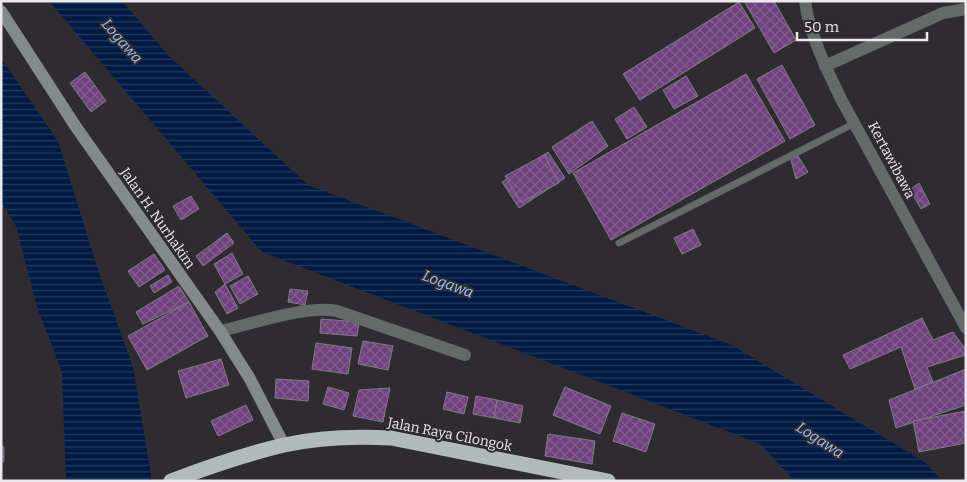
<svg xmlns="http://www.w3.org/2000/svg" width="967" height="482" font-family="Bitter,serif">
<defs>
<pattern id="water-rules" width="6" height="5" patternUnits="userSpaceOnUse" patternTransform="scale(1.25)"><rect width="6" height="5" fill="#001a44"/><path d="M0 2.5h6" fill="none" stroke="#253b5f"/></pattern>
<pattern id="building-cross-hatch" width="8" height="8" patternUnits="userSpaceOnUse" patternTransform="scale(1.25)"><rect width="8" height="8" fill="#6f427e"/><path d="M0 0l8 8M0 8l8-8" fill="none" stroke="#845d90"/></pattern>
</defs>
<rect width="100%" height="100%" fill="#2f2c31"/>
<g fill="url(#water-rules)">
<path d="M 49,1 L 122,1 L 170,57 L 308,185 L 732,345 L 926,463 L 942,481 L 795,481 L 760,444 L 262,252 Z"/>
<path d="M 1,58 L 58,141 L 98,270 L 133,367 L 152,481 L 66,481 L 62,372 L 37,307 L 16,226 L 1,201 Z"/>
</g>
<g fill="url(#building-cross-hatch)" stroke="#7f7b81">
<path d="M 744,1 L 774,1 L 796,40 L 774,53 Z"/>
<path d="M 739,2 L 755,28 L 640,100 L 623,74 Z"/>
<path d="M 782,65 L 815,125 L 790,139 L 757,79 Z"/>
<path d="M 85,72 L 106,101 L 91,112 L 70,83 Z"/>
<path d="M 746,74 L 785,141 L 611,240 L 573,173 Z"/>
<path d="M 686,76 L 698,96 L 674,109 L 663,90 Z"/>
<path d="M 634,107 L 647,127 L 627,139 L 615,119 Z"/>
<path d="M 592,121 L 608,146 L 569,174 L 552,147 Z"/>
<path d="M 548,152 L 565,178 L 519,208 L 502,182 Z"/>
<path d="M 544,155 L 559,183 L 521,202 L 505,176 Z"/>
<path d="M 798,156 L 808,172 L 796,179 L 791,160 Z"/>
<path d="M 919,183 L 930,204 L 921,209 L 910,190 Z"/>
<path d="M 191,196 L 199,209 L 181,220 L 173,206 Z"/>
<path d="M 693,229 L 701,245 L 682,254 L 674,238 Z"/>
<path d="M 227,233 L 234,243 L 203,266 L 196,256 Z"/>
<path d="M 232,253 L 243,274 L 225,284 L 214,264 Z"/>
<path d="M 154,254 L 165,270 L 139,287 L 128,271 Z"/>
<path d="M 168,275 L 172,282 L 154,293 L 150,286 Z"/>
<path d="M 248,276 L 258,294 L 240,304 L 230,286 Z"/>
<path d="M 225,284 L 238,308 L 227,314 L 215,292 Z"/>
<path d="M 179,286 L 189,302 L 143,324 L 136,312 Z"/>
<path d="M 290,289 L 308,291 L 305,305 L 288,302 Z"/>
<path d="M 189,302 L 208,336 L 147,370 L 128,336 Z"/>
<path d="M 922,318 L 933,340 L 953,332 L 966,350 L 966,355 L 927,367 L 933,382 L 915,389 L 901,347 L 850,369 L 843,355 Z"/>
<path d="M 321,319 L 359,322 L 357,336 L 320,333 Z"/>
<path d="M 363,341 L 393,346 L 388,370 L 358,364 Z"/>
<path d="M 316,343 L 352,348 L 348,374 L 312,369 Z"/>
<path d="M 221,359 L 229,385 L 186,398 L 178,371 Z"/>
<path d="M 966,369 L 966,405 L 896,428 L 889,400 Z"/>
<path d="M 276,379 L 309,381 L 308,401 L 275,398 Z"/>
<path d="M 328,387 L 349,393 L 344,410 L 323,404 Z"/>
<path d="M 565,387 L 611,406 L 600,434 L 553,415 Z"/>
<path d="M 390,388 L 383,422 L 353,416 L 359,390 Z"/>
<path d="M 447,392 L 468,397 L 464,414 L 443,409 Z"/>
<path d="M 476,396 L 497,400 L 494,418 L 473,414 Z"/>
<path d="M 497,400 L 523,406 L 520,423 L 494,418 Z"/>
<path d="M 246,405 L 253,420 L 218,436 L 211,421 Z"/>
<path d="M 966,411 L 966,443 L 919,452 L 913,421 Z"/>
<path d="M 622,413 L 655,424 L 646,452 L 613,441 Z"/>
<path d="M 548,434 L 595,441 L 592,464 L 545,456 Z"/>
<path d="M 1,443 L 4,448 L 4,461 L 1,463 Z"/>
</g>
<g fill="none" stroke-linecap="round" stroke-linejoin="round">
<path stroke="#656968" stroke-width="7" d="M 619,243 L 855,123"/>
<g stroke="#656968" stroke-width="12">
<path d="M 805,1 C 809,33 827,70 841,99 L 966,328"/>
<path d="M 825,66 L 943,13 L 966,9"/>
<path d="M 220,331 C 252,324 306,305 337,311 L 465,355"/>
</g>
<path stroke="#848a89" stroke-width="12" d="M 1,11 L 76,127 L 220,331 L 250,379 L 284,445"/>
<path stroke="#b1bbba" stroke-width="15" d="M 171,481 C 208,467 246,454 284,445 C 320,437 356,436 391,438 L 608,481"/>
</g>
<g text-anchor="middle" stroke-width="4" stroke-linejoin="round" paint-order="stroke">
<g font-size="14" fill="#ebe9ec" stroke="#2f2c31">
<text transform="translate(892 160) rotate(62)" y="5">Kertawibawa</text>
<text transform="translate(158 218) rotate(55)" y="5">Jalan H. Nurhakim</text>
<text transform="translate(450 434) rotate(11)" y="5">Jalan Raya Cilongok</text>
</g>
<g font-size="15" font-style="italic" fill="#9dc1f4" stroke="#2f2c31">
<text transform="translate(122 41) rotate(49)" y="5">Logawa</text>
<text transform="translate(448 284) rotate(20)" y="5">Logawa</text>
<text transform="translate(820 440) rotate(33)" y="5">Logawa</text>
</g>
</g>
<rect width="967" height="482" fill="none" stroke="#ebe9ec" stroke-width="5"/>
<path d="M797 32v8h130v-8" fill="none" stroke="#ebe9ec" stroke-width="2.5"/>
<text x="804" y="32" font-size="15" fill="#ebe9ec" stroke="#2f2c31" stroke-width="4" paint-order="stroke">50 m</text>
</svg>
